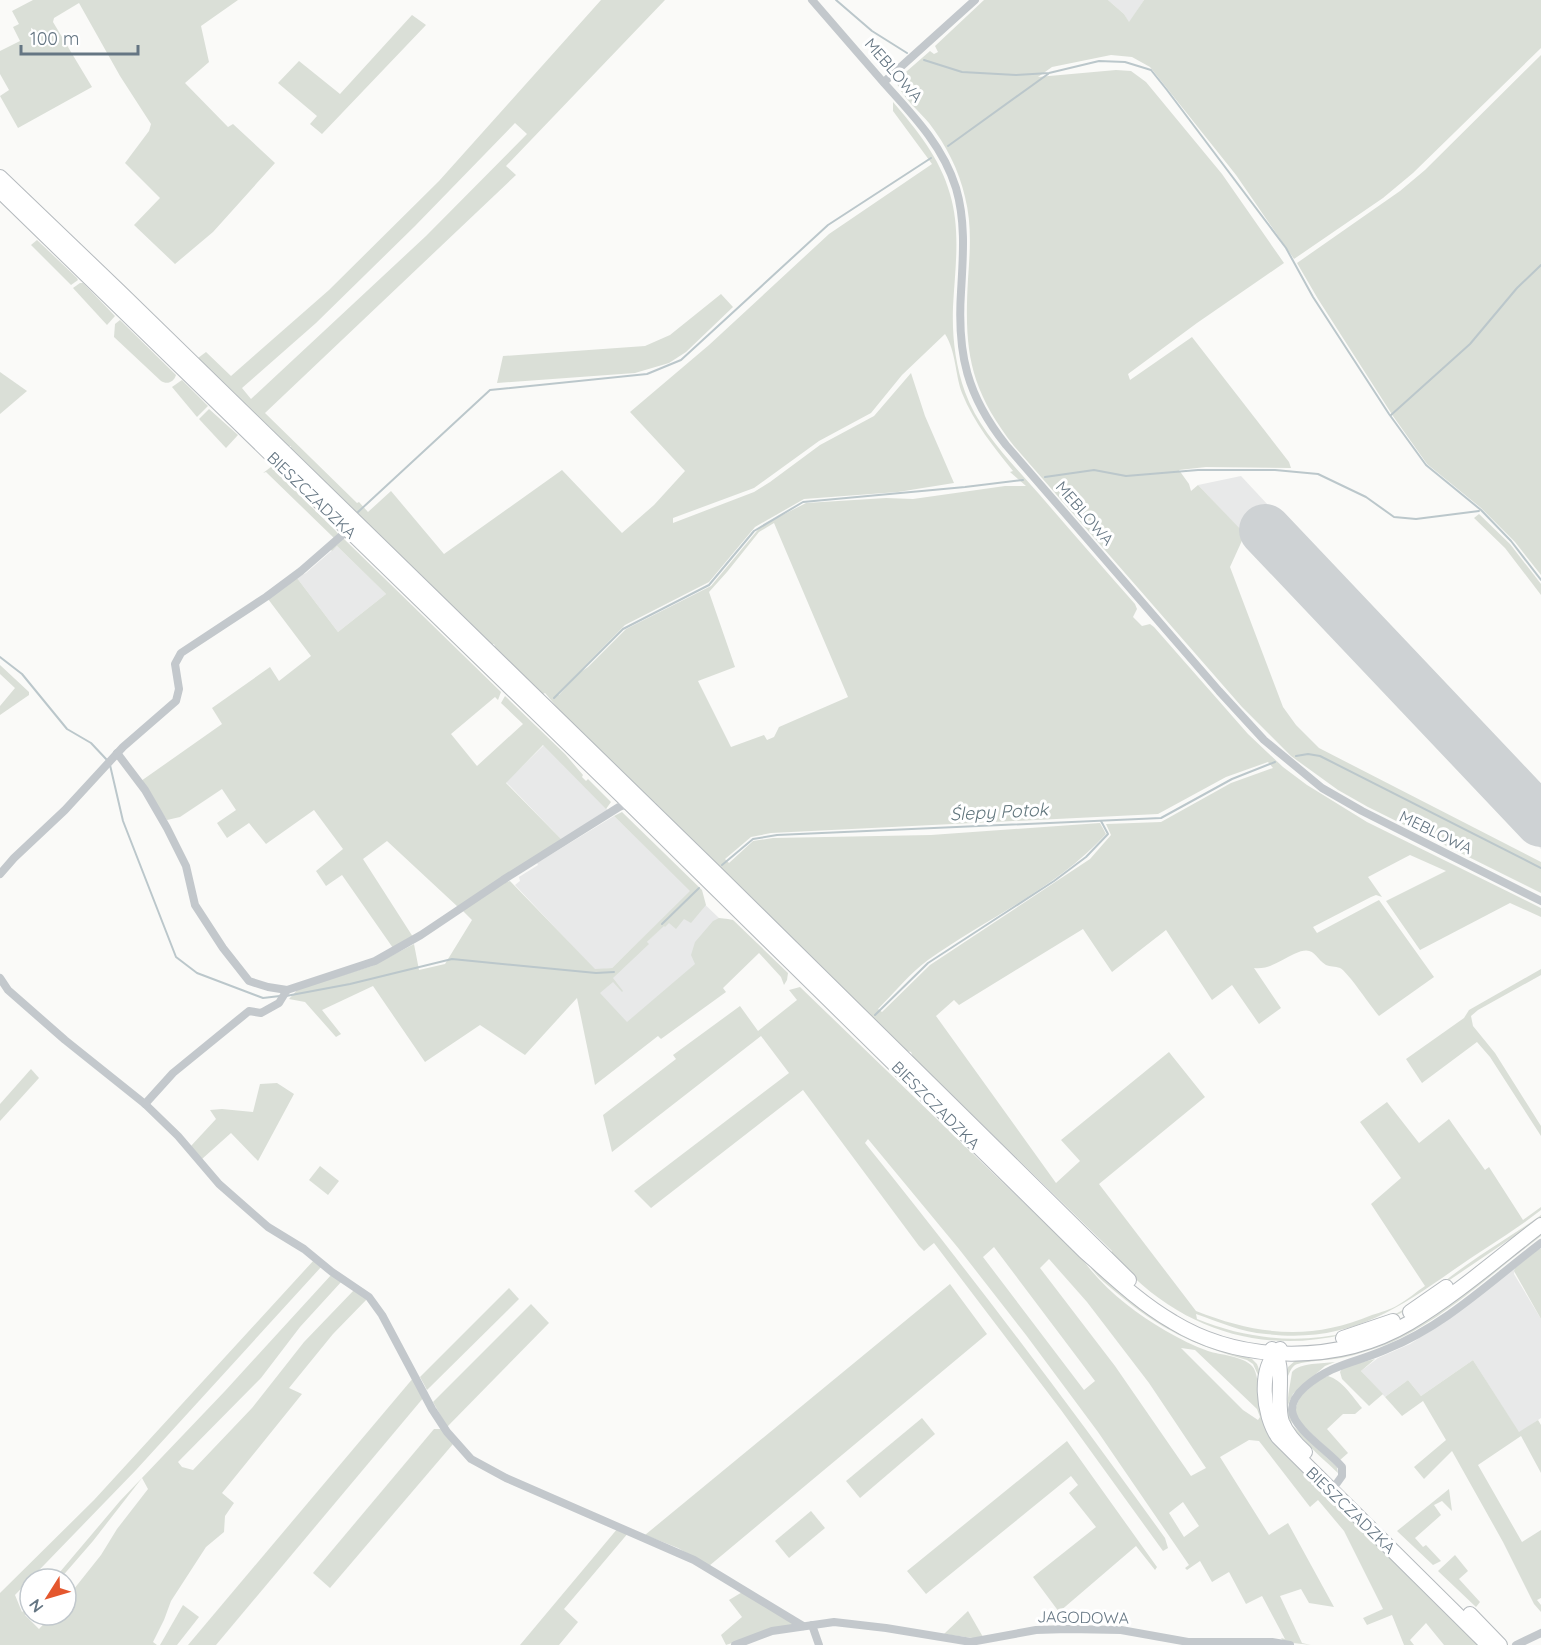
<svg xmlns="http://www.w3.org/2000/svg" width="1541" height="1645" font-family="Quicksand,sans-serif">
<rect width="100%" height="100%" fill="#fafaf8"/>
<g fill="#e8e9e9">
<path d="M 1108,0 L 1144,0 L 1129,23 L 1124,14 Z"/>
<path d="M 1241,476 L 1541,797 L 1541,849 L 1198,485 Z"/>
<path d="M 337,546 L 386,594 L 338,632 L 297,578 L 306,573 Z"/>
<path d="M 544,745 L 609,811 L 563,841 L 506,782 Z"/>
<path d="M 614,816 L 691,891 L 612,968 L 595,970 L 515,885 L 520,881 L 519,877 L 538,865 L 537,863 Z"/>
<path d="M 695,895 L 720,919 L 699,963 L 628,1024 L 596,992 Z"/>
<path d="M 1515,1268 L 1514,1274 L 1541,1319 L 1541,1418 L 1519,1433 L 1473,1360 L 1421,1396 L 1408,1380 L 1385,1397 L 1361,1371 L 1378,1358 L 1410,1344 L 1449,1319 Z"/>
</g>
<g fill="#dadfd7" fill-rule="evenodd">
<path d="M 33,0 L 238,0 L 201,26 L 209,62 L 185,83 L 228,127 L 233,124 L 275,163 L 213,232 L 175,264 L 134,225 L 160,198 L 125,163 L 149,131 L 151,124 L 120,76 L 79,3 L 54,18 L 53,22 L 92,87 L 18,128 L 0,96 L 9,90 L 0,74 L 0,51 L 20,41 L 13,27 L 19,24 L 12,11 Z"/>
<path d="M 601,0 L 665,0 L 506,166 L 516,175 L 265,413 L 357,503 L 359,502 L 368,512 L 391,491 L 444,554 L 562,470 L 622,533 L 654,505 L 685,471 L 630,412 L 709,345 L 829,234 L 932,164 L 893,111 L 893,102 C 917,130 940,158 950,194 C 961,231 955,269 953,307 C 952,336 955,364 965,392 C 979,431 1012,463 1039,494 C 1071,531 1103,568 1135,604 L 1137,609 L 1133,617 L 1142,626 L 1150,624 L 1154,627 L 1248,734 L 1283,767 L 1307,785 L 1367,822 L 1541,908 L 1541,917 L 1510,903 L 1420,950 L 1386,901 L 1446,871 L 1410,855 L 1368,877 L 1382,897 L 1376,895 L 1371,897 L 1313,927 L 1317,933 L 1379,900 L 1434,977 L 1379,1016 C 1371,1007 1348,972 1340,968 C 1335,966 1330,967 1326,965 C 1314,958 1315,944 1294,954 C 1281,960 1269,970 1254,968 L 1281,1008 L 1259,1024 L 1232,985 L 1212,1000 L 1166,930 L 1112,972 L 1083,929 L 959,1005 L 954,1000 L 936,1016 L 1056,1183 L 1080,1161 L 1061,1140 L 1169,1052 L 1205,1097 L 1099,1184 L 1196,1311 C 1257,1335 1311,1341 1372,1315 C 1381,1312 1390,1310 1398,1305 C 1407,1300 1416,1292 1425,1286 L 1371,1204 L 1401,1178 L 1360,1122 L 1387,1102 L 1419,1143 L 1449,1119 L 1485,1170 L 1489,1167 L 1523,1220 L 1541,1207 L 1541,1210 L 1525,1222 C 1501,1239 1476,1254 1452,1271 C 1391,1314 1344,1343 1266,1334 C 1241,1332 1219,1322 1196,1314 L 1197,1319 C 1263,1346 1338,1347 1401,1311 C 1424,1298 1444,1281 1465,1266 C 1490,1248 1516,1233 1541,1215 L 1541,1218 L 1401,1313 C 1296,1366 1186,1343 1111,1253 L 1112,1251 L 913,1057 L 911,1052 L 907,1051 L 656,806 L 655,802 L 653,803 L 566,718 L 545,693 L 543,694 L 496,649 L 494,644 L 491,645 L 290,448 L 291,446 L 287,446 L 198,358 L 206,352 L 231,376 L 329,290 L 439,181 ZM 515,123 L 527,134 L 426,236 L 251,399 L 242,388 L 316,323 L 415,226 ZM 945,334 C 956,351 955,374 962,393 C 974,423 993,446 1013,471 L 1010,472 L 1026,486 L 1005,486 L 913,499 L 886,498 L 806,503 L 761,526 L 711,586 L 626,629 L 588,667 L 578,674 L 559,695 L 557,694 L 625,625 L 709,582 L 755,527 L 804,499 L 898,492 L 954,483 L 925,416 L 911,373 L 874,416 L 820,445 L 770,482 L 754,492 L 673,523 L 673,518 L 754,488 L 819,441 L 871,413 L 902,375 ZM 774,523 L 848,697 L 779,727 L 774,737 L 767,740 L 764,735 L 731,747 L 698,681 L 735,667 L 709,592 L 727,572 L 759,532 ZM 1268,762 L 1273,768 L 1231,783 L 1161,822 L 1106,824 L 1111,835 L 1090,859 L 930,965 L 882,1012 L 878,1009 C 894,993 910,973 928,960 C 987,918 1057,888 1106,834 L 1100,823 L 931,835 L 773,838 L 753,841 L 729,863 L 725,859 L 751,837 L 771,833 L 1158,814 L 1226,777 Z"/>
<path d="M 984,0 L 1108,0 L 1124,14 L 1129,22 L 1144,0 L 1541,0 L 1541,48 L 1413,173 L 1383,198 L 1294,259 L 1236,175 L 1150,67 L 1132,57 L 1111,55 L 1052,67 L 1038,77 L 1116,70 L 1131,71 L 1146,82 L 1222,174 L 1284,263 L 1197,323 L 1128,374 L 1130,380 L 1192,337 L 1289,462 L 1291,468 L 1206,467 L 1179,470 L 1189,484 L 1191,491 L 1198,485 L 1245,534 L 1230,567 L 1283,707 L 1296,725 L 1319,748 L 1541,862 L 1541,893 L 1368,807 L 1338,790 L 1291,756 L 1242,707 L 1014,446 C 969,388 964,351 968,279 C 970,251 972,224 965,197 C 959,170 946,145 929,123 C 919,111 904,99 897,84 L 899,78 L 930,51 L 934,54 L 938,52 L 935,46 Z"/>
<path d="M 412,15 L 426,25 L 322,134 L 310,124 L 317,116 L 278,83 L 299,61 L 340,94 Z"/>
<path d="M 1541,55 L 1541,575 L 1515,542 L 1481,508 L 1427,464 L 1393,416 L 1318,299 L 1297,263 L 1400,191 L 1425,170 Z"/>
<path d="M 37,240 L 77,278 L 78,280 L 71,285 L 31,245 Z"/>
<path d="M 80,283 L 83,283 L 115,316 L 107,325 L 73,288 Z"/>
<path d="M 721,294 L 733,307 L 686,352 L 669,363 L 635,373 L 497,383 L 503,356 L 645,346 L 670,335 Z"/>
<path d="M 120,320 L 176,375 C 174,382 167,385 161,381 L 114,337 L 115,324 Z"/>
<path d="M 0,372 L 27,391 L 0,414 Z"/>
<path d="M 182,380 L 208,406 L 197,417 L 172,387 Z"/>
<path d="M 209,409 L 238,435 L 226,448 L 199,419 Z"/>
<path d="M 271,467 L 335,530 L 339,535 L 335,539 L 266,472 L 263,473 Z"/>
<path d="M 1479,514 L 1510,544 L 1541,584 L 1541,595 L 1505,548 L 1474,518 Z"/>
<path d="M 343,538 L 501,692 L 498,700 L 495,697 L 451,734 L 477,766 L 523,724 L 501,703 L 505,696 L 565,754 L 583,775 L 582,777 L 586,781 L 588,779 L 611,802 L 606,809 L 543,745 L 506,783 L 563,841 L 458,907 L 387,841 L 363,859 L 413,937 L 393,948 L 342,875 L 326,886 L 316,871 L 343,849 L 314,810 L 266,844 L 249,823 L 227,838 L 217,823 L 236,810 L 222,789 L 180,817 L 167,820 L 141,781 L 222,724 L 212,708 L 270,667 L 279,681 L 311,656 L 268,599 L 297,578 L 338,632 L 386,594 L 337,546 L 332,551 L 330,549 Z"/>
<path d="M 0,665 L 29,692 L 29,695 L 0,715 L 0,706 L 15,688 L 0,674 Z"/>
<path d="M 622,812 L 702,890 L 706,905 L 691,923 L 684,919 L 676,929 L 669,923 L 665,927 L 664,926 L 647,942 L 649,944 L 613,978 L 623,991 L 622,992 L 613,982 L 600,993 L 627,1022 L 695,964 L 691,955 L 695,942 L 713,921 L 719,918 L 728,919 L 733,920 L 788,973 L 787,980 L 784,985 L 781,977 L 759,953 L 723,988 L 726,992 L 661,1039 L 658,1036 L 595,1085 L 577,998 L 525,1055 L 480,1025 L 425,1062 L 373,986 L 322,1010 L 341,1034 L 336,1037 L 305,1002 L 289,999 L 298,989 L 372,966 L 414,944 L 419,970 L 445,964 L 472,920 L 463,911 L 501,884 L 510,881 L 595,969 L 612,968 L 690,891 L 614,816 Z"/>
<path d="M 1541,969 L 1541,975 L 1478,1010 L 1471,1016 L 1473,1026 L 1495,1053 L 1541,1126 L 1541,1136 L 1490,1057 L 1477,1042 L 1422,1083 L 1406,1059 L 1464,1018 L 1469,1010 Z"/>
<path d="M 800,987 L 1083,1260 C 1104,1289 1135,1313 1166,1331 C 1180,1339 1194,1346 1208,1351 C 1220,1355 1243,1356 1252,1366 C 1255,1369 1256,1374 1257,1378 L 1261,1380 L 1263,1412 L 1481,1645 L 1444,1645 L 1426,1623 L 1410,1640 L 1414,1645 L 1404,1645 L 1392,1615 L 1367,1625 L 1363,1618 L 1383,1609 L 1344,1531 L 1318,1500 L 1310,1507 L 1259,1441 L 1249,1440 L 1220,1457 L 1269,1535 L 1288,1523 L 1334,1607 L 1309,1603 L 1301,1589 L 1280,1596 L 1302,1643 L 1311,1645 L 1284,1642 L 1281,1638 L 1285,1639 L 1262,1596 L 1246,1604 L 1229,1572 L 1212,1582 L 1200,1561 L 1187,1570 L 1185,1568 L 1189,1565 L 1098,1432 L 1026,1335 L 959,1249 L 868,1139 L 865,1143 C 969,1272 1068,1403 1165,1538 L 1168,1548 L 1163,1551 L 1061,1410 L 934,1243 L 924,1251 L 919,1246 L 803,1090 L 651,1208 L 634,1191 L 789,1073 L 761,1036 L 612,1152 L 603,1115 L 676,1059 L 673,1055 L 740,1006 L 758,1031 L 797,1000 L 789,990 ZM 994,1247 L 1095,1381 L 1084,1390 L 983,1257 ZM 1049,1259 L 1087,1302 L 1149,1383 L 1206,1468 L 1191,1476 L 1115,1366 L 1040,1268 ZM 1181,1348 L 1195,1350 L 1257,1409 L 1260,1417 L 1258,1420 L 1243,1410 ZM 1183,1502 L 1199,1526 L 1184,1537 L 1169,1513 Z"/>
<path d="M 31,1069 L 39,1078 L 0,1121 L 0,1104 Z"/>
<path d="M 277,1083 L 294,1094 L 258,1161 L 231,1133 L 202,1159 L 190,1147 L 216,1119 L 210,1110 L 222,1109 L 253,1112 L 260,1084 Z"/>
<path d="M 320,1166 L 339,1181 L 328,1195 L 309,1180 Z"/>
<path d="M 1541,1232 L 1541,1236 C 1493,1272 1440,1323 1385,1345 C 1371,1350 1356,1355 1341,1358 C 1331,1360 1303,1361 1295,1365 C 1291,1368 1290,1372 1288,1376 L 1285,1376 L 1288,1367 L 1296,1360 L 1366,1348 Z"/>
<path d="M 1540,1248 L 1541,1249 L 1541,1319 L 1514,1271 L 1515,1268 Z"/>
<path d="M 314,1260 L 322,1266 L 136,1470 L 15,1595 L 22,1612 L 30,1605 L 30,1610 L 25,1615 L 39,1629 L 52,1615 L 66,1615 L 66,1599 L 101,1555 L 117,1529 L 148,1489 L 142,1478 L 93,1541 L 60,1579 L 54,1579 L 120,1501 L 225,1391 L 332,1274 L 342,1281 L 300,1327 L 261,1378 L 178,1462 L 182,1467 L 193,1470 L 252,1408 L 304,1342 L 355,1289 L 368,1298 L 333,1334 L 289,1388 L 302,1394 L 222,1493 L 234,1503 L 225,1516 L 224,1532 L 206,1547 L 171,1601 L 164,1620 L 153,1642 L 157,1645 L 0,1645 L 0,1593 L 94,1500 Z"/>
<path d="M 1086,1260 L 1222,1350 L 1252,1359 L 1257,1364 L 1261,1375 L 1258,1375 L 1253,1364 L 1247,1360 C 1195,1346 1158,1328 1117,1293 C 1105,1283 1093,1274 1086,1260 Z"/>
<path d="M 950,1284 L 987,1334 L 709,1566 L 678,1548 L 645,1535 Z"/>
<path d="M 509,1288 L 519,1299 L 427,1390 L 420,1377 Z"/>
<path d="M 531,1304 L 549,1323 L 447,1427 L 433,1402 Z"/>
<path d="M 1375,1359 L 1361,1371 L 1383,1394 L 1369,1406 L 1342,1379 L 1340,1372 L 1343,1367 Z"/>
<path d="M 1473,1360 L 1519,1432 L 1538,1420 L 1541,1425 L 1541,1473 L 1521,1436 L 1478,1465 L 1522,1542 L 1541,1530 L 1541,1598 L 1537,1600 L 1541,1605 L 1541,1612 L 1534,1604 L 1503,1542 L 1452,1451 L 1424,1479 L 1414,1467 L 1446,1440 L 1423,1401 L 1402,1416 L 1385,1397 L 1408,1380 L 1421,1396 Z"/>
<path d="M 1335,1362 L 1325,1366 L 1293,1394 L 1288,1405 L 1292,1425 L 1337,1467 L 1338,1473 C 1325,1460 1291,1433 1288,1415 C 1286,1401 1290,1386 1292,1372 C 1301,1362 1322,1364 1335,1362 Z"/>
<path d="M 1328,1376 C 1342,1380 1352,1396 1362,1408 L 1355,1414 L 1343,1414 L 1327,1429 L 1348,1453 L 1340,1460 L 1298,1421 L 1295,1410 L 1300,1396 L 1322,1378 Z"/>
<path d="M 414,1377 L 424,1397 L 216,1645 L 188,1645 Z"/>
<path d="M 922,1418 L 935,1434 L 860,1498 L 846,1481 Z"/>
<path d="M 434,1429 L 442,1429 L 453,1444 L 330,1588 L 313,1573 Z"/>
<path d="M 1067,1441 L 1157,1567 L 1155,1570 L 1136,1546 L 1059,1612 L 1033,1577 L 1096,1527 L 1069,1493 L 1078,1485 L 1071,1476 L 926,1594 L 907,1571 Z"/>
<path d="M 1449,1489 L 1452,1511 L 1442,1501 L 1434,1505 L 1441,1515 L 1415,1538 L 1423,1547 L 1426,1545 L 1441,1561 L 1433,1565 L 1397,1531 Z"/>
<path d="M 811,1511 L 825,1528 L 789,1558 L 775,1541 Z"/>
<path d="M 618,1528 L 629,1532 L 564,1609 L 578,1622 L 559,1645 L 520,1645 Z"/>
<path d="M 1455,1555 L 1468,1571 L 1459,1579 L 1480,1602 L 1476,1607 L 1438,1571 Z"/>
<path d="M 744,1591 L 795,1625 L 756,1635 L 726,1645 L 721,1635 L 742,1617 L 729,1600 Z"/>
<path d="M 183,1605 L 199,1617 L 177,1645 L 160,1645 Z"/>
<path d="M 968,1611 L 983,1637 L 980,1639 L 944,1634 Z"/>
</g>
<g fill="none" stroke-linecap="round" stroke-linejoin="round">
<g stroke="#bbc7cb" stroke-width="2">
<path d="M 836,0 L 872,31 L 907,53"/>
<path d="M 924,60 L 962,72 L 1016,75 L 1049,73 L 1099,61 L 1125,62 L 1151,70 L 1167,90 L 1286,248 L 1313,297 L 1389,414 L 1426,465 L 1481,510 L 1511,541 L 1541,580"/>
<path d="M 948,146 L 1048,74"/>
<path d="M 1391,415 L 1470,344 L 1517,288 L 1541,265"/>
<path d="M 1045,477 L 1094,470 L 1126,476 L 1198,470 L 1275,470 L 1318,474 L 1366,497 L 1394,517 L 1416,519 L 1479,511"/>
<path d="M 358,512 L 490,390 L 647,374 L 681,360 L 828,225 L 931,158"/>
<path d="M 0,657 L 22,674 L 67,729 L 91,743 L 107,760"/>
<path d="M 554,698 L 623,629 L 709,585 L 754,531 L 803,502 L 965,487 L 1023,480"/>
<path d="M 1296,756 L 1308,754 L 1320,756 L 1541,868"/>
<path d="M 110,765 L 123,821 L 176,957 L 197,973 L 263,998 L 280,996"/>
<path d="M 722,865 L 753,839 L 777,835 L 1161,818 L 1232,779 L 1275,762"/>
<path d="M 662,924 L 699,888"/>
<path d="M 286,996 L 350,984 L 452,959 L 596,973 L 614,972"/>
<path d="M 875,1015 L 928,963 L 1054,881 L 1086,857 L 1108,834 L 1101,821"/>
</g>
<path stroke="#ced2d4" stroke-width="52" d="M 1265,530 L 1541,821"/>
<g stroke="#b5babe" stroke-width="16">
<g id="primary">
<path d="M 0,177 L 121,293 L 714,871 L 1129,1280"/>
<path d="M 0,191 L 629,803 L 1084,1251 C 1112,1276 1140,1303 1173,1322 C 1242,1364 1340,1364 1409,1323 C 1456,1295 1498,1258 1541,1225"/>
<path d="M 1410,1312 L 1446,1287"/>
<path d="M 1343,1338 L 1393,1321"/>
<path d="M 1272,1349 C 1287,1363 1275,1402 1282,1422 C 1287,1434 1295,1443 1305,1452"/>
<path d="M 1280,1349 C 1257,1368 1263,1415 1278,1437 L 1488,1645"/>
<path d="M 1470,1614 L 1500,1645"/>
</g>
</g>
<g stroke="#c3c8cc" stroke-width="8">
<path d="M 812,0 C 836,28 860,55 884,83 C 913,115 943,146 956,188 C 966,222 963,257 961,292 C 957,354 967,396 1006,445 L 1219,691 L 1264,740 L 1322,788 L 1362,811 L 1541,901"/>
<path d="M 884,82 L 975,0"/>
<path d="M 117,753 L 145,790 L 167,828 L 186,866 L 195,905 L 223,948 L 249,981 L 268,987 L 287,990"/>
<path d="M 0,874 L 14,858 L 65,810 L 123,747 L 176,701 L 179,689 L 175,664 L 181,653 L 266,597 L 301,571 L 348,530"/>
<path d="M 0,978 L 8,990 L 65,1040 L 145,1104 L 178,1136 L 219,1184 L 268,1227 L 304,1249 L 332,1272 L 369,1297 L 382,1315 L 432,1409 L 447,1432 L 471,1459 L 506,1478 L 694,1560 L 803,1626"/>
<path d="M 145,1104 L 173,1073 L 249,1011 L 261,1013 L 279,1003 L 287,990 L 375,961 L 421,935 L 503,880 L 619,807 L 630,803"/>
<path d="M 1337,1483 L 1342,1476 L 1342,1467 C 1330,1452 1293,1429 1292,1410 C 1292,1400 1298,1393 1305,1387 C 1333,1363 1356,1363 1387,1349 C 1445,1326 1492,1280 1541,1243"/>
<path d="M 812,1625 L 819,1645"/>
<path d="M 735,1645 L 772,1631 L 834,1622 L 886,1628 L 971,1642 L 1036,1630 L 1068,1629 L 1121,1630 L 1188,1642 L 1272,1642 L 1290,1645"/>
<path d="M 1516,1645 L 1541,1633"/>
</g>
<use href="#primary" stroke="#fff" stroke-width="14"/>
</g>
<g text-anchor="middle" stroke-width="6" stroke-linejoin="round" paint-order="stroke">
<g font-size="16" fill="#657683" stroke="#fff">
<text transform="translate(894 70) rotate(49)" y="6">MEBLOWA</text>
<text transform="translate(312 495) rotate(44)" y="6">BIESZCZADZKA</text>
<text transform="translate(1085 513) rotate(49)" y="6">MEBLOWA</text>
<text transform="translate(1436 832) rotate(26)" y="6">MEBLOWA</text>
<text transform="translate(936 1105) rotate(45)" y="6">BIESZCZADZKA</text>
<text transform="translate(1351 1510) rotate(44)" y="6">BIESZCZADZKA</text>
<text transform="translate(1083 1617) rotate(1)" y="6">JAGODOWA</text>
</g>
<g font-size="18" font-style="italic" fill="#60757c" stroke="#fff">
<text transform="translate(999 812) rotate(-3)" y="6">Ślepy Potok</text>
</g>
</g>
<g transform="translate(48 1597) rotate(233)"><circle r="28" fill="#ffffff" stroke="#c1c8cd" stroke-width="1.5"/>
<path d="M0-4.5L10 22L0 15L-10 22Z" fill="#e4572e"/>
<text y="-9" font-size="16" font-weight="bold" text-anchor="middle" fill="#657683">N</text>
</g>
<path d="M21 45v9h117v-9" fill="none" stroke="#657683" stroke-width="3"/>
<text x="30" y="45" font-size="18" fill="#657683" stroke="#ffffff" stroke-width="4.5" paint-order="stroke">100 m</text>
</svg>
